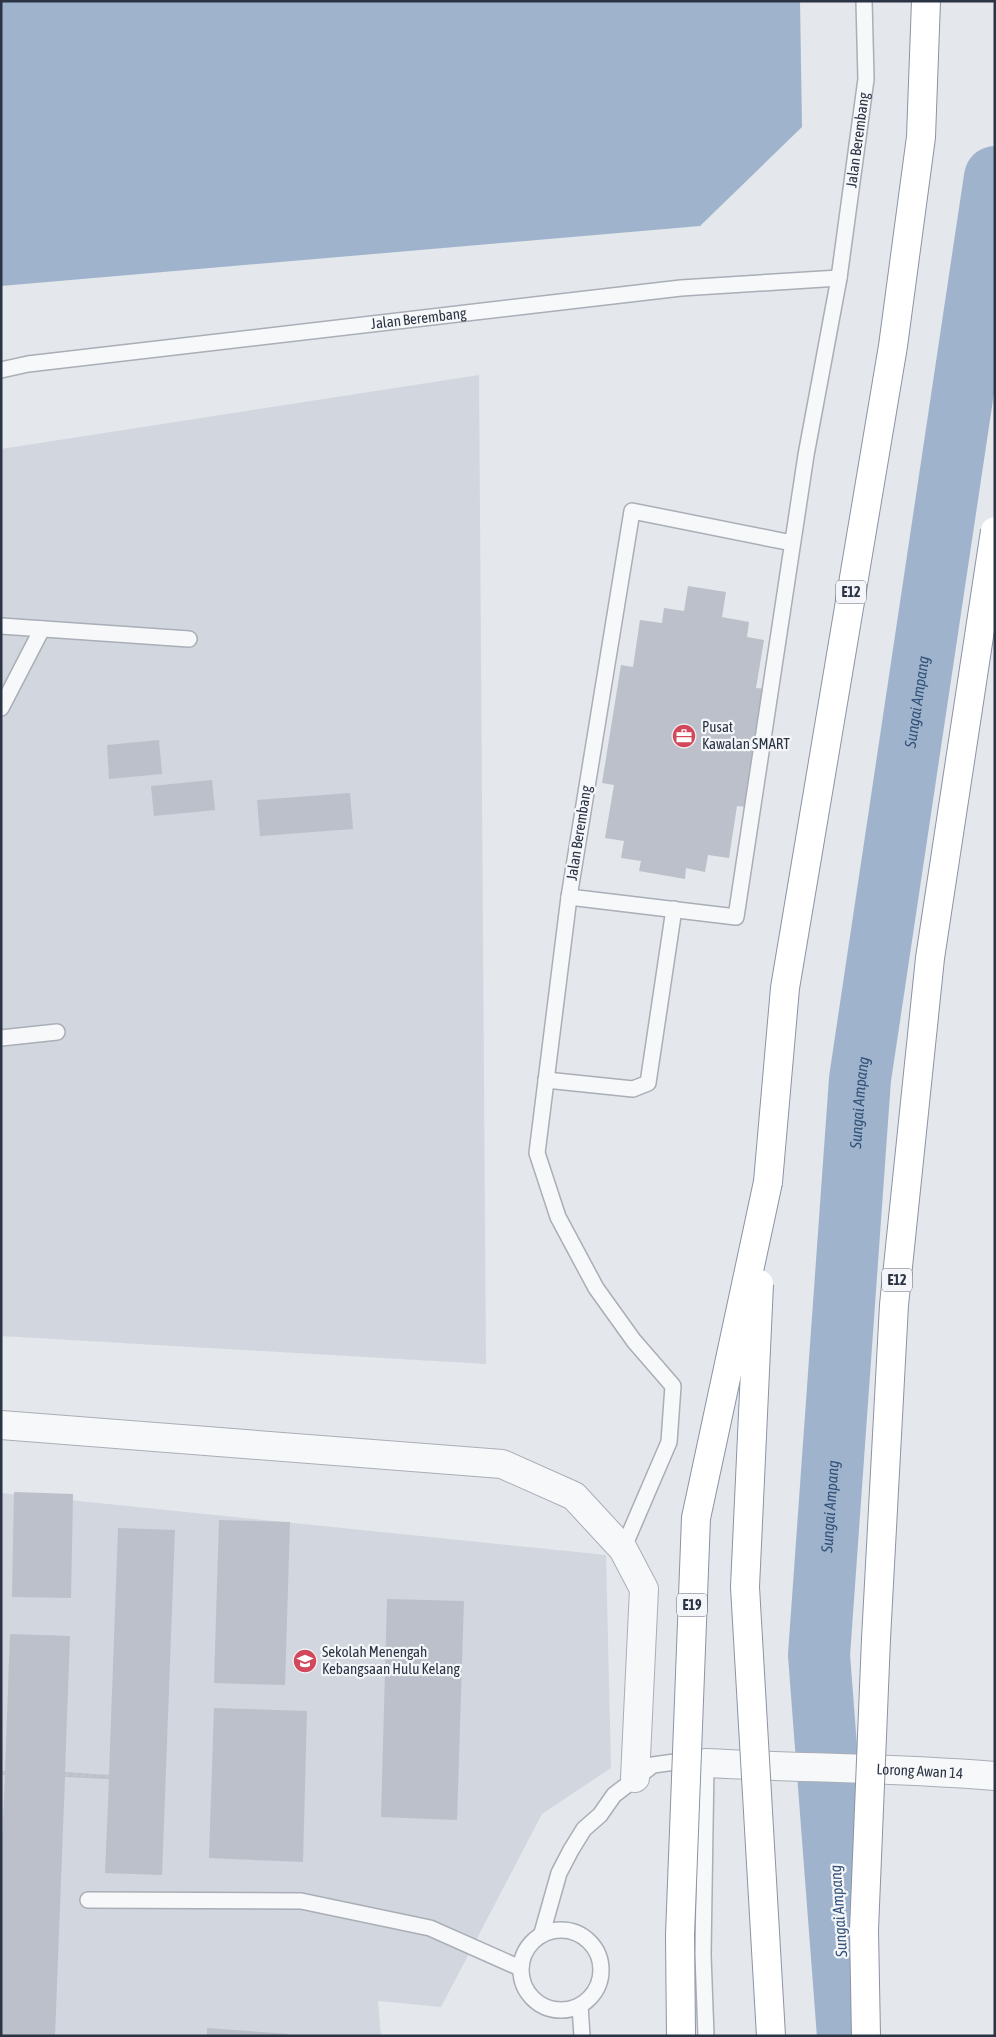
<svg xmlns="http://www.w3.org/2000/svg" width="996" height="2037" font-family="'Asap Condensed',sans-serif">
<rect width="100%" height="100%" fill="#e4e7ec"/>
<g fill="#d2d6de">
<path d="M 479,375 L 486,1364 L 1,1336 L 1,449 Z"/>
<path d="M 1,1493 L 606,1555 L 611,1768 L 542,1814 L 441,2007 L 378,2001 L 381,2036 L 1,2036 Z"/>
</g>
<path fill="#9fb4cc" d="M 1,1 L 800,1 L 802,127 L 700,226 L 1,286 Z"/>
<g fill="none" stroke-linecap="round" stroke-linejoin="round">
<path stroke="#9fb4cc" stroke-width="62" id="s1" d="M 848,2036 L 819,1655 L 860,1079 L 995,177"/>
</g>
<g fill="#bbc0ca">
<path d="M 688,586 L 726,592 L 722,617 L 749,622 L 747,637 L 764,640 L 756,688 L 766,689 L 748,807 L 737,806 L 729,858 L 708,855 L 705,872 L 686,868 L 685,879 L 639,871 L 641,861 L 621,858 L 624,841 L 605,838 L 614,785 L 602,783 L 621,665 L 633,667 L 640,620 L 662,623 L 664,608 L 684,611 Z"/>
<path d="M 159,740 L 162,774 L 109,779 L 107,745 Z"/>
<path d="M 212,780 L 215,810 L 154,816 L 151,786 Z"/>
<path d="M 350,793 L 353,829 L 260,836 L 257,800 Z"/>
<path d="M 14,1492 L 73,1494 L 71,1598 L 12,1597 Z"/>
<path d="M 219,1520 L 290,1522 L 285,1685 L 214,1683 Z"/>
<path d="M 118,1528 L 175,1530 L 162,1875 L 105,1873 L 109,1779 L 65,1777 L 55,2036 L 1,2036 L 1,1866 L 5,1775 L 1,1775 L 1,1771 L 5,1771 L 10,1634 L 70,1636 L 65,1772 L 109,1775 Z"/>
<path d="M 387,1599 L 464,1601 L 457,1820 L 381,1817 Z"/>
<path d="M 214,1708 L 307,1711 L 303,1862 L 209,1858 Z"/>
<path d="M 207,2028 L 289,2034 L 289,2036 L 207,2036 Z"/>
</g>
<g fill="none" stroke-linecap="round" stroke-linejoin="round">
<g stroke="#a9aeb7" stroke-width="18">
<g id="service">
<path id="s2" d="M 1,370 L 28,364 L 681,288 L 839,278"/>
<path id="s3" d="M 792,543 L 632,511 L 569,897 L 736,917 L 806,455 L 839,278 L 866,79 L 864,1"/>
<path d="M 1,626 L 189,639"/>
<path d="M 1,708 L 42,629"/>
<path d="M 569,897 L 537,1153 L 558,1217 L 596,1288 L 634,1341 L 673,1386 L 669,1442 L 623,1549"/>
<path d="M 1,1038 L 57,1032"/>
<path d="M 546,1080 L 633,1089 L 648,1083 L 674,909"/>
<path d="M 88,1900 L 301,1901 L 430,1928 L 520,1968"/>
<circle cx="561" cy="1970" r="40"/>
<path d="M 542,1933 L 559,1873 L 571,1850 L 584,1829 L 600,1815 L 614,1795 L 653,1765 L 675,1762 L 706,1763 L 703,1955 L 706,2036"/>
<path d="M 580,2006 L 582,2036"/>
</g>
</g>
<g stroke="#a9aeb7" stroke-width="30">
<g id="minor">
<path d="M 1,1425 L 502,1464 L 574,1496 L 623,1549 L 644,1589 L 635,1778"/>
<path id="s4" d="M 706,1763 C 802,1768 899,1768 995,1776"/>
</g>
</g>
<g stroke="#8b94a3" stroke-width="30">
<path id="motorway" d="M 768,1182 L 785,988 L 893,346 L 921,137 L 926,1"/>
</g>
<g stroke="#c2c5cb" stroke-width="3" stroke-dasharray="4 4" stroke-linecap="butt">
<path d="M 1,1773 L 5,1773"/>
<path d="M 65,1775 L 109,1776"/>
</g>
<use href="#service" stroke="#f7f8fa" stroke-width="15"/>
<use href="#minor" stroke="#f7f8fa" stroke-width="28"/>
<use href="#motorway" stroke="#fff" stroke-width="28"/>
<g stroke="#8b94a3" stroke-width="30" stroke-linecap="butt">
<g id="motorway-bridge">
<path d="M 759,1284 L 745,1587 L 771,2036"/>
<path d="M 681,2036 L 680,1935 L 696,1518 L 768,1182"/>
<path d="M 866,2036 L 864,1930 L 876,1639 L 894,1305 L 930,958 L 995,531"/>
</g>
</g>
<use href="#motorway-bridge" stroke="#fff" stroke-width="28"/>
</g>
<defs>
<g id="office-disc" transform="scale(1.25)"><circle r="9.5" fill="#d1495b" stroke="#f4f6f9"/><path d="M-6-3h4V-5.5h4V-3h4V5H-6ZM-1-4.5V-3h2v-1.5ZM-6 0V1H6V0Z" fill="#fff"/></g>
<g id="school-disc" transform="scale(1.25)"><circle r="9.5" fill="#d1495b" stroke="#f4f6f9"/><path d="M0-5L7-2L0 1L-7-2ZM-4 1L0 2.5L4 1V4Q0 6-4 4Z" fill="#fff"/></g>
</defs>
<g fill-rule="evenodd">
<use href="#office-disc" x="684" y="736"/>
<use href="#school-disc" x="305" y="1661"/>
</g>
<g text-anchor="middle" stroke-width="4.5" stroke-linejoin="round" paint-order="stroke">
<g fill="#f4f6f9" stroke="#676e7b" stroke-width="1">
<rect x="836" y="580.5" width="30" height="23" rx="4"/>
<rect x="882" y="1268.5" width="30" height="23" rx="4"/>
<rect x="677" y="1593.5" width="30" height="23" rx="4"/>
</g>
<g font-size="14" font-weight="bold" fill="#2b3445">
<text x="851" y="597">E12</text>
<text x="897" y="1285">E12</text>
<text x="692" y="1610">E19</text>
</g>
<g font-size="15" fill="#2b3445" stroke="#f4f6f9">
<text dy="5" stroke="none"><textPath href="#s3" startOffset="1509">Jalan Berembang</textPath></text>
<text dy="5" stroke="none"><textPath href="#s2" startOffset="421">Jalan Berembang</textPath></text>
<text transform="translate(579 833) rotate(-81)" y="5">Jalan Berembang</text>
<text dy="5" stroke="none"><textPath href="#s4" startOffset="214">Lorong Awan 14</textPath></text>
</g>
<g font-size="15" fill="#2b3445" stroke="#f4f6f9" text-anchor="start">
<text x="702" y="732">Pusat<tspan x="702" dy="17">Kawalan SMART</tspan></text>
<text x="322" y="1657">Sekolah Menengah<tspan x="322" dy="17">Kebangsaan Hulu Kelang</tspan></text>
</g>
<g font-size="16" font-style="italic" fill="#34527a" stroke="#f4f6f9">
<text dy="6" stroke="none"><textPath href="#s1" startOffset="1341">Sungai Ampang</textPath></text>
<text dy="6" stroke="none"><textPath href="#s1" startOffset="936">Sungai Ampang</textPath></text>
<text dy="6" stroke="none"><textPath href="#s1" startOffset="531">Sungai Ampang</textPath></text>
<text transform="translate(838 1911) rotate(-94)" y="6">Sungai Ampang</text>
</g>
</g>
<rect width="996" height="2037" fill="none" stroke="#2b3445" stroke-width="5"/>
</svg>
